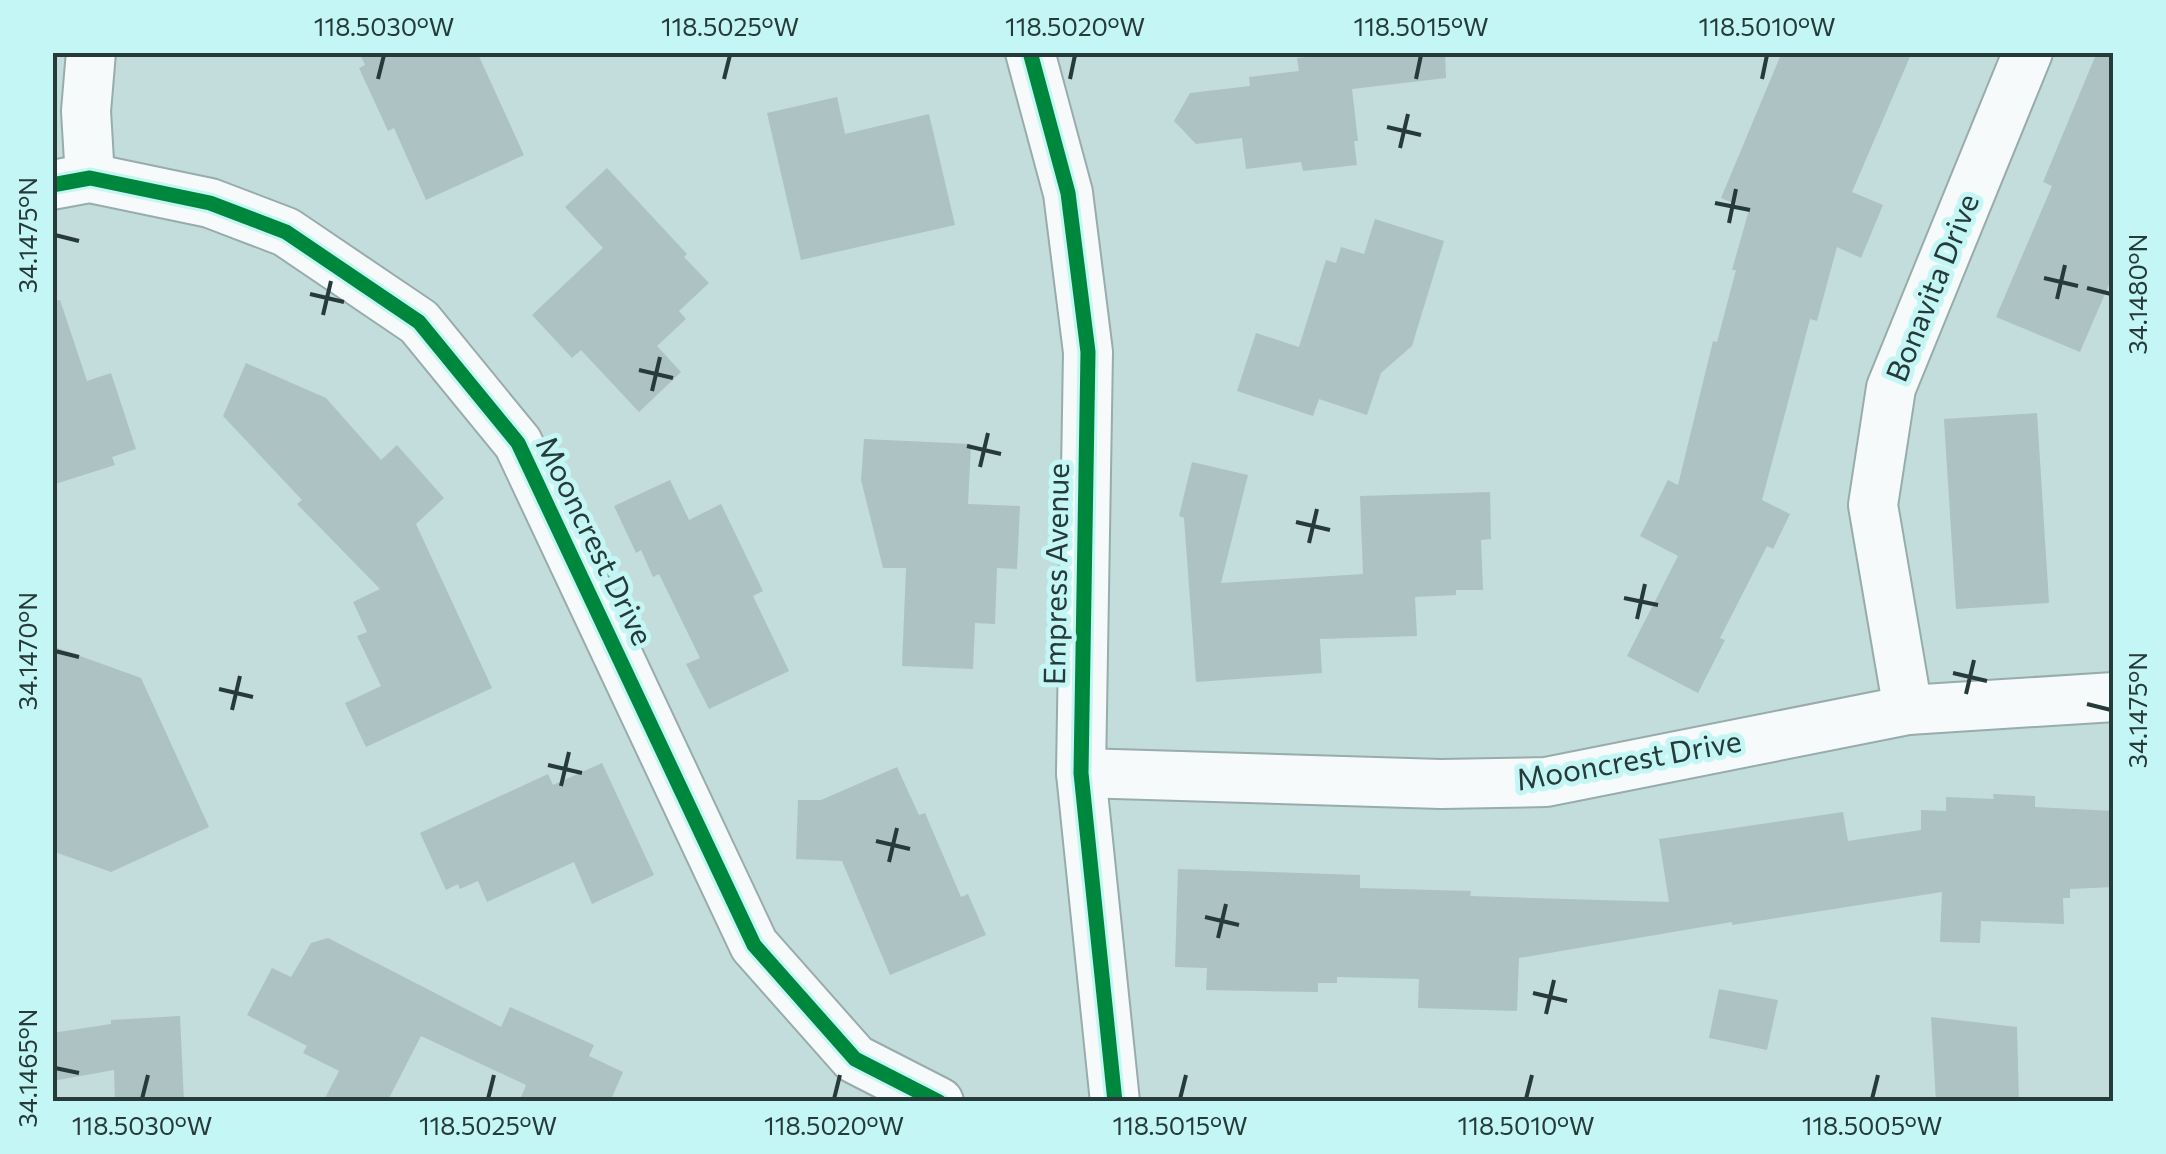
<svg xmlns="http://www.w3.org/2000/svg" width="2166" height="1154" font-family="Commissioner,sans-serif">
<rect width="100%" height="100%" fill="#c2dddc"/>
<g fill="#adc2c3">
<path d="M 359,52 L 477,52 L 524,155 L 426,200 L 394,128 L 388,131 L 359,68 L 365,65 Z"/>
<path d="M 1316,52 L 1445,52 L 1446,78 L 1352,89 L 1358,141 L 1354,141 L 1357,165 L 1303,171 L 1301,162 L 1246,169 L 1242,138 L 1196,144 L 1174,121 L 1190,93 L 1250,86 L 1249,77 L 1299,71 L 1297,58 L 1317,56 Z"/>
<path d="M 1782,52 L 1912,52 L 1852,192 L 1883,205 L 1861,258 L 1837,247 L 1817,321 L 1810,319 L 1762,500 L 1790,514 L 1773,549 L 1767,546 L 1720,638 L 1725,640 L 1698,693 L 1627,656 L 1678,556 L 1640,536 L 1668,480 L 1678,485 L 1713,341 L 1717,342 L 1736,270 L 1732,270 L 1749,210 L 1721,198 Z"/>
<path d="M 2097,52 L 2114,52 L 2114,273 L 2080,352 L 1996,317 L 2052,186 L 2043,182 Z"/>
<path d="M 837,97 L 845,134 L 929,114 L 955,225 L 801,260 L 767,113 Z"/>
<path d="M 607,168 L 687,254 L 684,257 L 709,283 L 679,311 L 686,319 L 657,346 L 681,372 L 639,412 L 581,350 L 572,358 L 532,315 L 603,248 L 565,207 Z"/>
<path d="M 1375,219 L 1444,241 L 1412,346 L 1381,373 L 1367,415 L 1319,399 L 1313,416 L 1237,391 L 1256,333 L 1299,347 L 1326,260 L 1336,263 L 1341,247 L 1364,254 Z"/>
<path d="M 60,300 L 87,381 L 111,373 L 136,449 L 112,457 L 115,465 L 52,485 L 52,301 Z"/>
<path d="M 246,363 L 326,398 L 381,460 L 397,445 L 444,498 L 416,524 L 492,688 L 366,747 L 345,703 L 381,686 L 357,636 L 367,632 L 353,602 L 380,589 L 297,504 L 302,500 L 223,416 Z"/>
<path d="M 2037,413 L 2049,603 L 1956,609 L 1944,419 Z"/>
<path d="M 864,439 L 971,444 L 968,504 L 1020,506 L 1017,569 L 997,568 L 995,624 L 975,623 L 973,669 L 902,666 L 906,568 L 883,568 L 861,480 Z"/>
<path d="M 1192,462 L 1248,475 L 1221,583 L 1363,574 L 1360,496 L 1490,492 L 1491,539 L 1481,540 L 1483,590 L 1456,590 L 1456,595 L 1415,597 L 1417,636 L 1320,639 L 1322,673 L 1196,682 L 1184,518 L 1179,516 Z"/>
<path d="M 670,480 L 689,520 L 721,504 L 763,591 L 753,596 L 789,671 L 709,709 L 686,664 L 700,658 L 659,574 L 653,577 L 641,550 L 636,553 L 614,506 Z"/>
<path d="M 52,646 L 141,678 L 209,827 L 111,872 L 52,851 Z"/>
<path d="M 602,763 L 654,875 L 592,904 L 574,862 L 487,902 L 478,881 L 460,889 L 458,884 L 446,890 L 420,833 L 548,774 L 553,785 Z"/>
<path d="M 897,767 L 919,815 L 925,813 L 961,897 L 968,894 L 986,935 L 890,975 L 842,861 L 796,859 L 798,800 L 821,800 Z"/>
<path d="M 1993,794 L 2035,796 L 2035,807 L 2114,811 L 2114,887 L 2070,889 L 2070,898 L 2063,898 L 2064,924 L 1981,921 L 1980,943 L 1940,942 L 1942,892 L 1732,925 L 1732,922 L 1519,958 L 1517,1011 L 1418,1008 L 1419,979 L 1337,977 L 1337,983 L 1318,983 L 1318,992 L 1206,990 L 1207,968 L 1175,967 L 1178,869 L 1360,875 L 1360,888 L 1471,891 L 1470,896 L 1669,902 L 1659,839 L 1843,812 L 1848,841 L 1921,830 L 1921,810 L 1946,811 L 1946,797 L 1994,799 Z"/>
<path d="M 328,938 L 501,1027 L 510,1007 L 594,1045 L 589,1056 L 623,1072 L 610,1102 L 519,1102 L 526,1085 L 421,1036 L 387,1102 L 323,1102 L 339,1071 L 303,1053 L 307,1046 L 247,1015 L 272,968 L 291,977 L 311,943 Z"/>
<path d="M 1719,989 L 1778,1000 L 1767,1050 L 1709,1038 Z"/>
<path d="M 180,1016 L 184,1102 L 115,1102 L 114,1070 L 52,1081 L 52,1033 L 111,1024 L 111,1020 Z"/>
<path d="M 1931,1017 L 2017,1027 L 2019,1102 L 1936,1102 Z"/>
</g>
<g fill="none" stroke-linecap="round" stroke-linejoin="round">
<g stroke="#97acab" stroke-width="52">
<g id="minor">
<path d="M 1030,52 L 1068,193 L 1088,352 L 1081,773 L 1115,1102"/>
<path d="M 90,178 L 86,111 L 91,52"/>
<path d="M 52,185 L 90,178 L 210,203 L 286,232 L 419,322 L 518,443 L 754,945 L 855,1059 L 939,1102"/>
<path d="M 1908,710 L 1873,505 L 1891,388 L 2028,52"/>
<path d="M 1081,773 L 1441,784 L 1546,782 L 1908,710 L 2114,697"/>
</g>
</g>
<use href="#minor" stroke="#f6fafa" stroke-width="48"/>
<g stroke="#c3f6f4" stroke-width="21">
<g id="cycleway">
<path d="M 1030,52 L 1068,193 L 1088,352 L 1081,773 L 1115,1102"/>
<path d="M 52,185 L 90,178 L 210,203 L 286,232 L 419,322 L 518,443 L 754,945 L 855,1059 L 939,1102"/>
</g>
</g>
<use href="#cycleway" stroke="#00873e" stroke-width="15"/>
</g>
<path fill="none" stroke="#253a39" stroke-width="4" d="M 378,79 L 384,55M 724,79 L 730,55M 1070,79 L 1075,55M 1416,79 L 1421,55M 1762,79 L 1767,55M 1387,127 L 1421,135M 1400,148 L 1408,114M 1715,203 L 1750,210M 1729,223 L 1736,189M 55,235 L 79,241M 2044,278 L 2078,286M 2087,288 L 2111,294M 310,294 L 344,302M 2057,299 L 2065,265M 323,315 L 331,281M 639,370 L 673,378M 652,391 L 660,357M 967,446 L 1001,454M 980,467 L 988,433M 1296,522 L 1330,530M 1309,543 L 1317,509M 1624,598 L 1658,605M 1637,619 L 1645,584M 55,651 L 79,657M 1953,673 L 1987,681M 219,689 L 253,697M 1966,694 L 1974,660M 2087,704 L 2111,710M 232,710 L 240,676M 548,765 L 582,773M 561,786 L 569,752M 876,841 L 910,849M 889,862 L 897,828M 1205,917 L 1239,925M 1218,938 L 1226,904M 1533,993 L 1567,1001M 1546,1014 L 1554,980M 55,1068 L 79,1073M 142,1099 L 148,1075M 488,1099 L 494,1075M 834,1099 L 840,1075M 1180,1099 L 1186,1075M 1526,1099 L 1532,1075M 1872,1099 L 1878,1075"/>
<g text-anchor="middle" stroke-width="10" stroke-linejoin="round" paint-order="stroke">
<g font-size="30" fill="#253a39" stroke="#c3f6f4">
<text transform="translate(1933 288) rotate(-68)" y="10">Bonavita Drive</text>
<text transform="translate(594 541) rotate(64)" y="10">Mooncrest Drive</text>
<text transform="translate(1057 574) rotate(-89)" y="10">Empress Avenue</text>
<text transform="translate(1629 761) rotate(-10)" y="10">Mooncrest Drive</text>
</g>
</g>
<rect width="2166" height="1154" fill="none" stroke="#c3f6f4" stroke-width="110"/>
<rect x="55" y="55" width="2056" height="1044" fill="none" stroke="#253a39" stroke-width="4"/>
<g font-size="25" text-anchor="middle" fill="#253a39">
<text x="384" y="36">118.5030°W</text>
<text x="730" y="36">118.5025°W</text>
<text x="1075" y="36">118.5020°W</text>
<text x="1421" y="36">118.5015°W</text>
<text x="1767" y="36">118.5010°W</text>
<text transform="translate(28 235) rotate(-90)" y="9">34.1475°N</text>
<text transform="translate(2138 294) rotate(-90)" y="9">34.1480°N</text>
<text transform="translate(28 651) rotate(-90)" y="9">34.1470°N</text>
<text transform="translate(2138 710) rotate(-90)" y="9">34.1475°N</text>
<text transform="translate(28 1068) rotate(-90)" y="9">34.1465°N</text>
<text x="142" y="1135">118.5030°W</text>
<text x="488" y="1135">118.5025°W</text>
<text x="834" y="1135">118.5020°W</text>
<text x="1180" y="1135">118.5015°W</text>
<text x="1526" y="1135">118.5010°W</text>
<text x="1872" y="1135">118.5005°W</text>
</g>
</svg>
